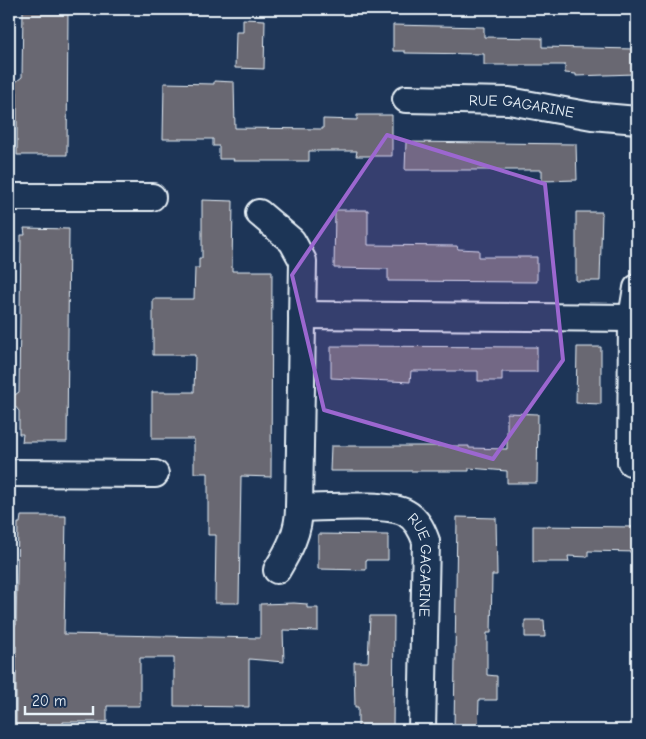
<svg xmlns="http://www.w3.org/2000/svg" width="646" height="739" font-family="'Comic Neue',sans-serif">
<rect width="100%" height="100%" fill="#1d3557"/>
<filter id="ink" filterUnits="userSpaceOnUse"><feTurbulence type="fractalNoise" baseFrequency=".02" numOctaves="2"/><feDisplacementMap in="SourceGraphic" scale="10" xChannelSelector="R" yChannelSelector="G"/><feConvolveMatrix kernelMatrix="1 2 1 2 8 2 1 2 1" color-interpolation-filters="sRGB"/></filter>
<g filter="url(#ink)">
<g fill="#696872" stroke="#e8f1f8">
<path d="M 23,9 L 68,9 L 67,155 L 17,155 L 17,92 L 12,85 L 22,77 Z"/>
<path d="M 243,19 L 265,20 L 264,69 L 235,68 L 236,32 L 243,32 Z"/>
<path d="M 393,25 L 484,27 L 484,37 L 542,38 L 542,47 L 634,49 L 634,74 L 576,76 L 576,74 L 565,73 L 565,65 L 484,65 L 484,54 L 405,53 L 405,51 L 393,51 Z"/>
<path d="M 214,81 L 234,82 L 235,128 L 323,129 L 323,119 L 357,120 L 357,115 L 392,115 L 392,156 L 356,156 L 357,151 L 309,151 L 309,161 L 233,161 L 234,159 L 219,159 L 219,146 L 213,146 L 213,139 L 163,139 L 164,83 L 214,84 Z"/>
<path d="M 406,142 L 576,144 L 577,180 L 542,181 L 542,170 L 405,170 Z"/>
<path d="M 202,200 L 233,201 L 232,271 L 272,271 L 271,477 L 241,476 L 239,603 L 215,603 L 216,535 L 208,535 L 208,473 L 194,473 L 194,439 L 152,439 L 152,392 L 194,392 L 195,355 L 153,355 L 153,299 L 194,299 L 195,268 L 199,268 L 199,258 L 202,258 Z"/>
<path d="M 335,210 L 368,210 L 368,245 L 370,245 L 457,246 L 458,249 L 479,250 L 479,257 L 537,257 L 537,282 L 388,281 L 388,269 L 334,268 Z"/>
<path d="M 576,212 L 602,212 L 600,281 L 576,281 Z"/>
<path d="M 24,228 L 69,229 L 67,442 L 22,442 L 23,434 L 19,434 L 19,411 L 9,399 L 19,392 L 21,235 L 25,235 Z"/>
<path d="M 331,346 L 537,347 L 537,372 L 502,372 L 502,381 L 478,381 L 478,371 L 411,371 L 410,382 L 331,378 Z"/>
<path d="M 577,347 L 601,347 L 601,404 L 576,403 Z"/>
<path d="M 507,413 L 538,414 L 537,483 L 507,483 L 507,471 L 469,468 L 469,471 L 330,471 L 331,446 L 469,446 L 469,448 L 507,449 Z"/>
<path d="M 21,516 L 66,516 L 64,634 L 260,638 L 260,604 L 294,603 L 307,604 L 307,608 L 318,608 L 318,631 L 283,630 L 284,662 L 249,659 L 249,707 L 174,706 L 174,658 L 140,658 L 140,706 L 107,706 L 107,722 L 63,722 L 63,730 L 19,730 L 19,727 L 16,727 L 16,646 L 10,646 L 10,625 L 16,625 L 18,523 L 20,523 Z"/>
<path d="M 457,517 L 496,518 L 497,575 L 492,575 L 491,633 L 487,633 L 487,675 L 497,676 L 497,700 L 479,700 L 478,730 L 454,730 Z"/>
<path d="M 533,526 L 637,527 L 637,552 L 588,551 L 588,557 L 568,556 L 569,562 L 533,562 Z"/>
<path d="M 318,534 L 388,535 L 388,560 L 366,560 L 366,570 L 318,569 Z"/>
<path d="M 370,616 L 394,616 L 393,730 L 358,730 L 358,707 L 355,707 L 354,662 L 368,662 Z"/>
<path d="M 525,620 L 544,620 L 545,637 L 525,637 Z"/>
</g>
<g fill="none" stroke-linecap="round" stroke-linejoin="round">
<g stroke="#e8f1f8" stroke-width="30">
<g id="minor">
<path id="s1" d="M 406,99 L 509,101 L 592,116 L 637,120"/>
<path d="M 9,197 L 152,197"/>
<path id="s2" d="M 259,213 L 292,241 L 303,261 L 299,508 C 323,508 388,502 406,513 C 417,519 422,530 426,541 L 422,730"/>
<path d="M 302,315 L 632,318 L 637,288"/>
<path d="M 631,462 L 632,318"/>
<path d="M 9,473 L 155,474"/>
<path d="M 277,570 C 289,550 299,532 299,508"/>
</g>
</g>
<use href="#minor" stroke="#1d3557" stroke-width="26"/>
</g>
</g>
<path fill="#9c67d0" fill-opacity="0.2" stroke="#9c67d0" stroke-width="4" stroke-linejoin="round" d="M 387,135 L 545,184 L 563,360 L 493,459 L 324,410 L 292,275 Z"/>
<g text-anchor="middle" stroke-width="4" stroke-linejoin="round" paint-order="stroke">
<g font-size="15" fill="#e8f1f8" stroke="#1d3557">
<text dy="5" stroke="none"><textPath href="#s1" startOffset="116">RUE GAGARINE</textPath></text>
<text dy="5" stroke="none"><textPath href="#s2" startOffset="479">RUE GAGARINE</textPath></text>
</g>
</g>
<rect width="646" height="739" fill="none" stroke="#1d3557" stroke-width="30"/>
<rect x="15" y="15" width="616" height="709" fill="none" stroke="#e8f1f8" stroke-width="2" filter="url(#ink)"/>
<path d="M25 706v8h68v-8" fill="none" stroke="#e8f1f8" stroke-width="2.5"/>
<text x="32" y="706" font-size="15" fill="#e8f1f8" stroke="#1d3557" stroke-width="4" paint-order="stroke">20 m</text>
</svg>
